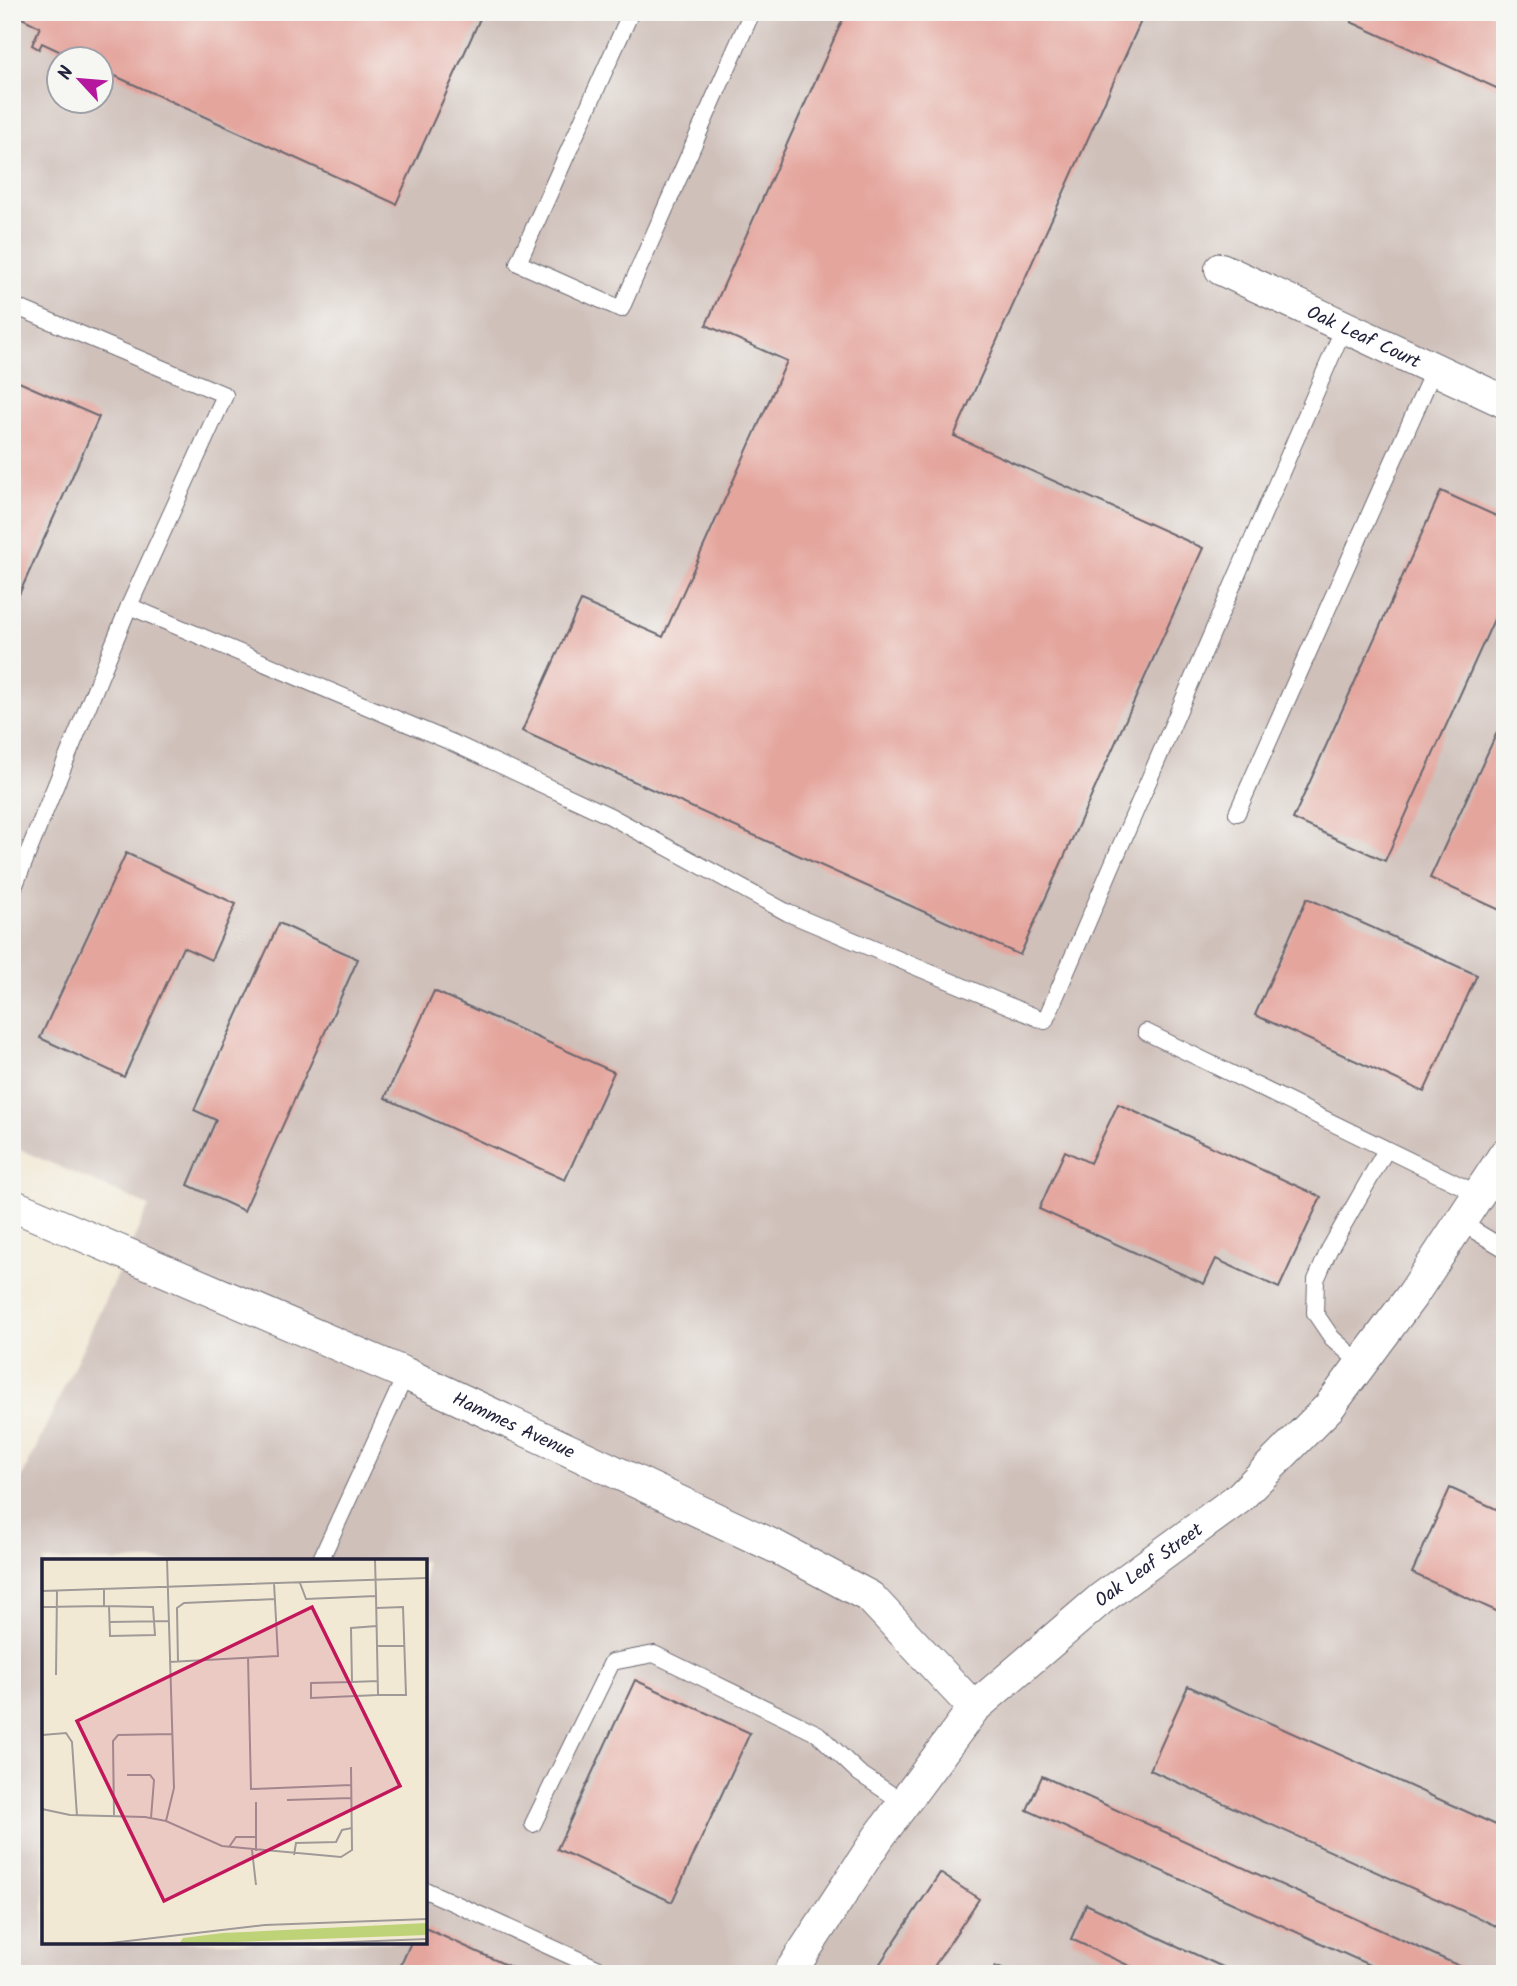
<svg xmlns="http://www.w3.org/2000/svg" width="1517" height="1986" font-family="Kalam,sans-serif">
<rect width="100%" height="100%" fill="#f6f6f2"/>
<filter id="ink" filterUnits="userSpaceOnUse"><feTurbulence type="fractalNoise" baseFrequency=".0143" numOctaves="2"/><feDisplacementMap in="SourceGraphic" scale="14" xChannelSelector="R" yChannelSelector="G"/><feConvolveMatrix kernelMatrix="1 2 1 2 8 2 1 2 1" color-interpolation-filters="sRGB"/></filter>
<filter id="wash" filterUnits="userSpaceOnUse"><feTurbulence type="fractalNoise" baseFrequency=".00686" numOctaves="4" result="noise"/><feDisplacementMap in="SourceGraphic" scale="28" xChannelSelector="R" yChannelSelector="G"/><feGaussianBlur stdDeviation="1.57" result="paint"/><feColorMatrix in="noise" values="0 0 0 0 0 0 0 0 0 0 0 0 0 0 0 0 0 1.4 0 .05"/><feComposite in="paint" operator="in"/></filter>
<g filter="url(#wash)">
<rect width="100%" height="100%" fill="#f2e9d5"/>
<path fill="#cfc0ba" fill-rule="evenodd" d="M 12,12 L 1505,12 L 1505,1974 L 12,1974 L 12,1499 L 149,1206 L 12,1146 ZM 60,60 L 102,60 L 102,102 L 60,102 ZM 44,1561 L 425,1561 L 425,1942 L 44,1942 Z"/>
<g id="blocks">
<g fill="#e4a59d">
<path d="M 25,12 L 483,12 L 396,204 L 102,70 L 102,60 L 78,60 L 42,43 L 39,49 L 32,45 L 40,27 L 22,18 Z"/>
<path d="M 846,12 L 1145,12 L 954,436 L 1203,548 L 1020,955 L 522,731 L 581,601 L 663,637 L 787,361 L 706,325 Z"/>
<path d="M 1356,12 L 1505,12 L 1505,92 L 1351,22 Z"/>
<path d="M 12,379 L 99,417 L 12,610 Z"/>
<path d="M 1441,491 L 1505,520 L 1505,595 L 1385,861 L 1293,819 Z"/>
<path d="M 1505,715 L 1505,906 L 1502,911 L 1430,878 Z"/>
<path d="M 126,853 L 236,904 L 211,960 L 183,947 L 124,1077 L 40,1038 Z"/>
<path d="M 1307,898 L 1477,975 L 1424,1092 L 1255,1015 Z"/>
<path d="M 279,923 L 358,959 L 244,1211 L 188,1185 L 216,1120 L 194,1110 Z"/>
<path d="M 434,991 L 614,1072 L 565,1180 L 385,1098 Z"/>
<path d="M 1118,1104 L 1321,1197 L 1279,1288 L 1216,1259 L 1204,1284 L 1039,1209 L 1065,1151 L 1090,1163 Z"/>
<path d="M 1450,1488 L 1505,1513 L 1505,1615 L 1412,1573 Z"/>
<path d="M 635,1680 L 750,1733 L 672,1902 L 557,1849 Z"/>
<path d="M 1188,1686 L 1505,1829 L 1505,1930 L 1150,1770 Z"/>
<path d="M 1042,1776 L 1477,1974 L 1389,1974 L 1027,1810 Z"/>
<path d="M 940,1873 L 979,1899 L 929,1974 L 886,1974 L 877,1968 Z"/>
<path d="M 1086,1904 L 1238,1974 L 1147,1974 L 1071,1939 Z"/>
<path d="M 425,1928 L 526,1974 L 397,1974 L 411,1942 L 425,1942 Z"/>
<path d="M 995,1966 L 1013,1974 L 992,1974 Z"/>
</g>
</g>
</g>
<g filter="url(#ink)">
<use href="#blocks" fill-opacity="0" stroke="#6b6871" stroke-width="2"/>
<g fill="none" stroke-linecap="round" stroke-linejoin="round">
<g stroke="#6b6871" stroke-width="18">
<g id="service">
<path d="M 631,12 L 518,263 L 621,309 L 752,12"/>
<path d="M 12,305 L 225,395 L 129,606 L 12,892"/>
<path d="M 129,606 L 451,742 L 610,816 L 788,913 L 1045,1021 L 1344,327"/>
<path d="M 1237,813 L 1434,369"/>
<path d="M 1146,1032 L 1478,1194"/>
<path d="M 1460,1222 L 1505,1249"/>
<path d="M 1361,1364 L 1332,1338 L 1315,1313 L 1316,1280 L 1329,1250 L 1386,1150"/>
<path d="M 320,1561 L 406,1374"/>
<path d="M 533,1824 L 612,1662 L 654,1654 L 818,1734 L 859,1773 L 904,1803"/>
<path d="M 425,1890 L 610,1974"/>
</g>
</g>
<g stroke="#6b6871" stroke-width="34">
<g id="minor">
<path id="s1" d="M 1221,269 L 1505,402"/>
<path id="s2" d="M 12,1205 L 406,1374 L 778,1548 L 870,1597 L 974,1708"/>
<path id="s3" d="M 789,1974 L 878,1838 L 974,1708 L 1102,1598 L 1239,1498 L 1329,1407 L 1413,1294 L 1505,1154"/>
</g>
</g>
<use href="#service" stroke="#fff" stroke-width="16"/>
<use href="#minor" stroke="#fff" stroke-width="32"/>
</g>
</g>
<g text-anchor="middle" stroke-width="7" stroke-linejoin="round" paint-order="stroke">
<g font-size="19" fill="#22223b" stroke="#f6f6f2">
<text dy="7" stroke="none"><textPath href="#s1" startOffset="158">Oak Leaf Court</textPath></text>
<text dy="7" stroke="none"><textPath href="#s2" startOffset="548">Hammes Avenue</textPath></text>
<text dy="7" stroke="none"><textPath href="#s3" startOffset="550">Oak Leaf Street</textPath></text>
</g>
</g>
<g transform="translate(42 1559)">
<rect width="385" height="385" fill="#f2e9d5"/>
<path d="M 385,364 L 385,376 L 137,385 L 141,379 L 181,374 Z" fill="#bed377"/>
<path fill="none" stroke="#9f9997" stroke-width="2" d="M 333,0 L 334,37 L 336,136 L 364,136 L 361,48 L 334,49M 258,24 L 264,40 L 334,37M 0,32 L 385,19M 62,47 L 111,48 L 113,76 L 68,77 L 67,47M 0,48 L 62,47 L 62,30M 68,63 L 127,62M 335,67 L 309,69 L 310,123 L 336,122M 335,87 L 362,87M 206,98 L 209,230 L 309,226M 127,103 L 236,97 L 232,24M 136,103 L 135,49 L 142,44 L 233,40M 14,116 L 15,32M 310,123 L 269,124 L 269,139 L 336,136M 0,176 L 24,174 L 30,183 L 35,257M 85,216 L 108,216 L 112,221 L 109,259M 245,241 L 309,239M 0,250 L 28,256 L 103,258 L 124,262 L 180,287 L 299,298 L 310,291 L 309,208M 72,256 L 71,182 L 76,176 L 131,175M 124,262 L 132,229 L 125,0M 187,288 L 194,278 L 214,278M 210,291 L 214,326M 214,292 L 214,243M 252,296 L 254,284 L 294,283 L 300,271 L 310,269M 60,385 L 223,366 L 385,360M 259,385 L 385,380"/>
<path fill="#c2185b" fill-opacity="0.15" stroke="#c2185b" stroke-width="3.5" d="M 270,48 L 358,227 L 122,342 L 35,162 Z"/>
<rect width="385" height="385" fill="none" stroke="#22223b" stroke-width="3.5"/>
</g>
<rect width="1517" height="1986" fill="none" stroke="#f6f6f2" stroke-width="42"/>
<g transform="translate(80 80) rotate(296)"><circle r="33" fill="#f6f6f2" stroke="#a1a1a9" stroke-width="2"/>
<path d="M0-5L12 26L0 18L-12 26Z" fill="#b5179e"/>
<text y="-10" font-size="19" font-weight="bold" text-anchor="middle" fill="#22223b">N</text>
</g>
</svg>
